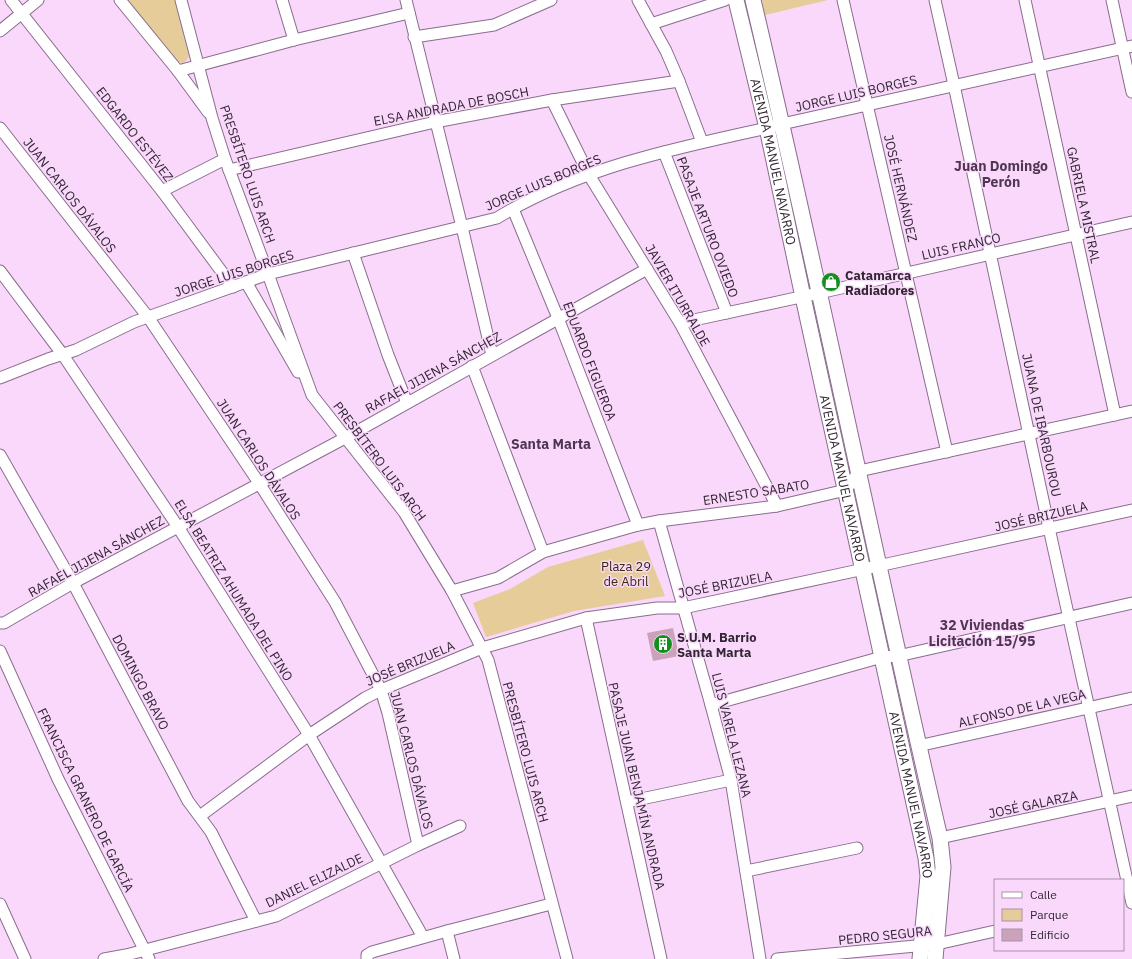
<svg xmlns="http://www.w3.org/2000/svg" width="1132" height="959" font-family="'IBM Plex Sans',sans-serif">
<rect width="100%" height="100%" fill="#f9d8fb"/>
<g fill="#e6cc99">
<path d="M 127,0 L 175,0 L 189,56 L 187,60 L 183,63 L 177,62 Z"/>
<path d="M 762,0 L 828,0 L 765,15 Z"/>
<path d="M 643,540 L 665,596 L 574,611 L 486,637 L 473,603 L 510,589 L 548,567 Z"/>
</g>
<path fill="#cca2ba" d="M 673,628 L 679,656 L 653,661 L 647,633 Z"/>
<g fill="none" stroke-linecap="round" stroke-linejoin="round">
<g stroke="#8a6d8d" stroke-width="13">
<g id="minor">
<path d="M 11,0 L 162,191 L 233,287"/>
<path d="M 120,0 L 178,71 L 208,112"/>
<path d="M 181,0 L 212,118 L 225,159 L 268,274 L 312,395 L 404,512 L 452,591 L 488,660 L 567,959"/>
<path d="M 282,0 L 294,40"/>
<path d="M 406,0 L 462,227 L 492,355"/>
<path d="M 638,0 L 666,51 L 679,81 L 702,142"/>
<path d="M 843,0 L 947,452"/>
<path d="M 935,0 L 954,85 L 1049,528 L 1132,903"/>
<path d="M 1025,0 L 1115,415"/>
<path d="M 1112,0 L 1132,92"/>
<path d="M 651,24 L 725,0"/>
<path d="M 0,31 L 38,0"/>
<path d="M 414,37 L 494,25 L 551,0"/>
<path d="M 178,71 L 294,40 L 409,13"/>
<path d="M 552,100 L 589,175 L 680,323 L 777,506"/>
<path d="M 0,128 L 148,317 L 259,483 L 335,602 L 381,690 L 388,713 L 418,845"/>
<path d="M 664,152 L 727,313"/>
<path d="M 229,170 L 435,122 L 552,100 L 679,81"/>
<path d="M 162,191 L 225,159"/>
<path d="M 513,209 L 558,318 L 638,525"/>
<path d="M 353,253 L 388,355 L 407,403"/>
<path d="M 0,271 L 63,355 L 178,527 L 309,735 L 423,937"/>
<path d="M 246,282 L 298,372"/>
<path d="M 680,323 L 819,293 L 1132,222"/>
<path d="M 472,366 L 543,552"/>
<path d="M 0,378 L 48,359 L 76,350 L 134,322 L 268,274 L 497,218 C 579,168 675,148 767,128 L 782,124 L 1132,46"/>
<path d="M 0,455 L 73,583 L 188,801 L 211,832 L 256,921"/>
<path d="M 659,521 L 711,705 L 731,780 L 760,959"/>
<path d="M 452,591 L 498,578 L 543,552 L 638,525 L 659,521 L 777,506 L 846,490 L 859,471 L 1132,411"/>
<path d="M 586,618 L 661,959"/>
<path d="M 0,623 L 4,623 L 73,583 L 345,438 L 647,269"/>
<path d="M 0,651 L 58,779 L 149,959"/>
<path d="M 711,705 L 882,657 L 898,656 L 1132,603"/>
<path d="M 918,746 L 1132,698"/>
<path d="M 627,802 L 731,780"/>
<path d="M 200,816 L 309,735 L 365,698 L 381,690 L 482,648 L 586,618 L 657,608 L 683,608 L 878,566 L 1132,510"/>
<path d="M 940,838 L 1132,796"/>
<path d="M 746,871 L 857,848"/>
<path d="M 0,904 L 25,959"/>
<path d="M 447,931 L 454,959"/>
<path d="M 104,959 L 126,955 L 276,916 L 418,845 L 460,826"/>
<path d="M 367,959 L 367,955 L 372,952 L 447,931 L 551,904"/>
<path d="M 777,959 L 937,944 L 995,931"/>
</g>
</g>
<g stroke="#8a6d8d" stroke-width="17">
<g id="secondary">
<path id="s1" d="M 736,0 L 767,128 L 803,297 L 926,858 L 928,876 L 920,959"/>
<path d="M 753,0 C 819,279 875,559 940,838 L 943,867 L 935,959"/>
</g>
</g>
<use href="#minor" stroke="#fff" stroke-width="11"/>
<use href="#secondary" stroke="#fff" stroke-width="15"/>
</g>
<defs>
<g id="shop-disc" transform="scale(1)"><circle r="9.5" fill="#11901e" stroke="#f9d8fb"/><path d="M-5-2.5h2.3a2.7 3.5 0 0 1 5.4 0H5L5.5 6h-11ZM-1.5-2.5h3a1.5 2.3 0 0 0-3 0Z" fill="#fff"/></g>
<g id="building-disc" transform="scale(1)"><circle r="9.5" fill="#11901e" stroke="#f9d8fb"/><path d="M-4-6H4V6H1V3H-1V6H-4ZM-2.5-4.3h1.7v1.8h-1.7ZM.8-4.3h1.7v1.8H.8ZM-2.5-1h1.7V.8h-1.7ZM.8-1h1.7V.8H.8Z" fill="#fff"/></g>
</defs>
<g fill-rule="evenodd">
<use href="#shop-disc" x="831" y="282"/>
<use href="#building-disc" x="663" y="644"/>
</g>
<g text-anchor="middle" stroke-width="3" stroke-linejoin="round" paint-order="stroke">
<g font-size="13" fill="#322633" stroke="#f9d8fb">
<text transform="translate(856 93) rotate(-13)" y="5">JORGE LUIS BORGES</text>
<text transform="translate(451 106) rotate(-11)" y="5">ELSA ANDRADA DE BOSCH</text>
<text transform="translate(135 134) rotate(52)" y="5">EDGARDO ESTÉVEZ</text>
<text dy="5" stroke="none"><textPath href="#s1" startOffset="166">AVENIDA MANUEL NAVARRO</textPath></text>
<text transform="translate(248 174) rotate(71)" y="5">PRESBÍTERO LUIS ARCH</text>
<text transform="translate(543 182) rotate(-23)" y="5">JORGE LUIS BORGES</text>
<text transform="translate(901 188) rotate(77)" y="5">JOSÉ HERNÁNDEZ</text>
<text transform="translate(70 195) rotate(52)" y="5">JUAN CARLOS DÁVALOS</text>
<text transform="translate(1084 205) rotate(78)" y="5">GABRIELA MISTRAL</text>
<text transform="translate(708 227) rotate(69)" y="5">PASAJE ARTURO OVIEDO</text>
<text transform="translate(961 246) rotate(-13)" y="5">LUIS FRANCO</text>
<text transform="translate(234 273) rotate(-18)" y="5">JORGE LUIS BORGES</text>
<text transform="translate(678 295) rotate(60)" y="5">JAVIER ITURRALDE</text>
<text transform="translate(590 361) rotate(69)" y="5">EDUARDO FIGUEROA</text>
<text transform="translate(433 372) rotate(-29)" y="5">RAFAEL JIJENA SÁNCHEZ</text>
<text transform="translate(1042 425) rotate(78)" y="5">JUANA DE IBARBOUROU</text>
<text transform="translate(259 459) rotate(57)" y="5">JUAN CARLOS DÁVALOS</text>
<text transform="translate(380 461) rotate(53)" y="5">PRESBÍTERO LUIS ARCH</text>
<text dy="5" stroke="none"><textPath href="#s1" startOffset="490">AVENIDA MANUEL NAVARRO</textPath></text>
<text transform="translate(756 492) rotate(-9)" y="5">ERNESTO SABATO</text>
<text transform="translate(1041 516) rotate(-13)" y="5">JOSÉ BRIZUELA</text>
<text transform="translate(96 556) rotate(-29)" y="5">RAFAEL JIJENA SÁNCHEZ</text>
<text transform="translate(725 584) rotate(-11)" y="5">JOSÉ BRIZUELA</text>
<text transform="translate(234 590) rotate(58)" y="5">ELSA BEATRIZ AHUMADA DEL PINO</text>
<text transform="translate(410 663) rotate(-23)" y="5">JOSÉ BRIZUELA</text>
<text transform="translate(141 682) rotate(62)" y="5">DOMINGO BRAVO</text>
<text transform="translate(1022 708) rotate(-13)" y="5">ALFONSO DE LA VEGA</text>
<text transform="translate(732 735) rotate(76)" y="5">LUIS VARELA LEZANA</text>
<text transform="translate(526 752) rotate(75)" y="5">PRESBÍTERO LUIS ARCH</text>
<text transform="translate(412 760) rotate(76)" y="5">JUAN CARLOS DÁVALOS</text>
<text transform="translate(637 786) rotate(77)" y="5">PASAJE JUAN BENJAMÍN ANDRADA</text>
<text dy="5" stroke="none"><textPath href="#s1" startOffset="814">AVENIDA MANUEL NAVARRO</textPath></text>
<text transform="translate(86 800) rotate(64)" y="5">FRANCISCA GRANERO DE GARCÍA</text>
<text transform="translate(1033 804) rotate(-12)" y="5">JOSÉ GALARZA</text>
<text transform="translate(314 880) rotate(-26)" y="5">DANIEL ELIZALDE</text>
<text transform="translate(885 935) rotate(-6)" y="5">PEDRO SEGURA</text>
</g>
<g font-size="13" font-weight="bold" fill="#322633" stroke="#f9d8fb" text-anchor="start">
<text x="845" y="280">Catamarca<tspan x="845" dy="15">Radiadores</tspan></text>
<text x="677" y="642">S.U.M. Barrio<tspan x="677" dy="15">Santa Marta</tspan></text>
</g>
<g font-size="13" fill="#382a0d" stroke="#f9d8fb">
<text x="626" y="571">Plaza 29<tspan x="626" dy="15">de Abril</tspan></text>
</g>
<g font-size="14" font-weight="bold" fill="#4f3551" stroke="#f9d8fb">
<text x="1001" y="171">Juan Domingo<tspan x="1001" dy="16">Perón</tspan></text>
<text x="551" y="449">Santa Marta</text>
<text x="982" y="630">32 Viviendas<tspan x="982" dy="16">Licitación 15/95</tspan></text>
</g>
</g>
<rect x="994" y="879" width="130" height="72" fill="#f9d8fb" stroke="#a991ab"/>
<rect x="1002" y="892" width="20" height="6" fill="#ffffff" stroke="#a991ab"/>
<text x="1030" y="899" font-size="12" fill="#322633">Calle</text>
<rect x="1002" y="909" width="20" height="12" fill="#e6cc99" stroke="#a991ab"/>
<text x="1030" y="919" font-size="12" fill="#322633">Parque</text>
<rect x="1002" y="929" width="20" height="12" fill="#cca2ba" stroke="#a991ab"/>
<text x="1030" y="939" font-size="12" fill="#322633">Edificio</text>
</svg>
